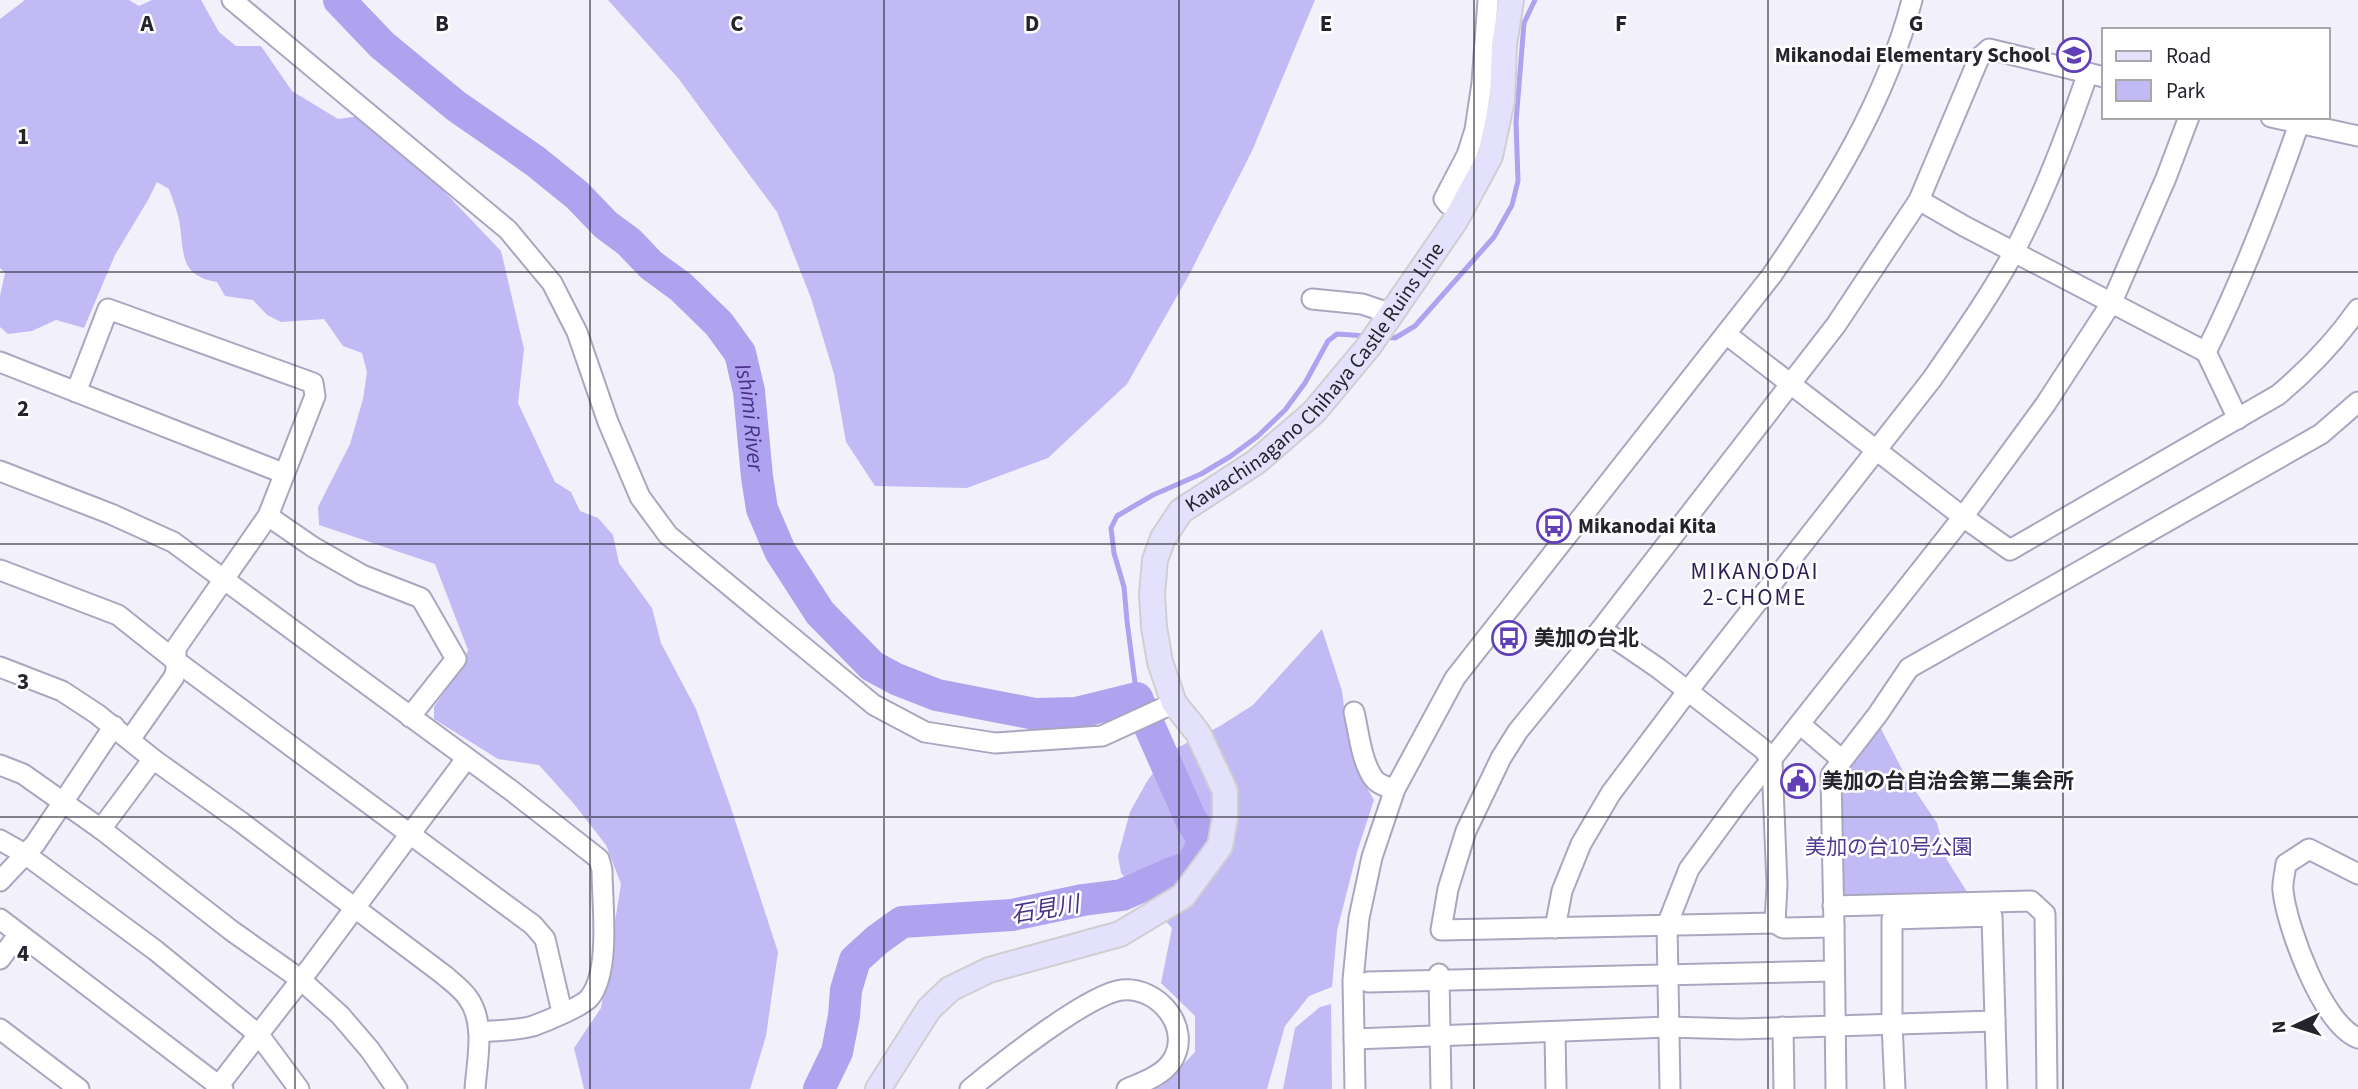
<svg xmlns="http://www.w3.org/2000/svg" width="2358" height="1089" font-family="'Source Sans 3','Noto Sans JP',sans-serif">
<rect width="100%" height="100%" fill="#f2f1fb"/>
<g fill="#c2baf4">
<path d="M 25,0 L 129,0 L 139,6 L 152,0 L 201,0 L 219,32 L 236,46 L 261,46 L 292,91 L 338,119 L 361,116 L 394,139 L 501,251 L 524,349 L 518,403 L 555,482 L 571,492 L 580,511 L 598,518 L 613,535 L 619,563 L 652,608 L 661,643 L 696,709 L 731,808 L 778,952 L 766,1036 L 750,1089 L 584,1089 L 574,1048 L 601,1008 L 621,884 L 606,845 L 574,804 L 539,765 L 498,759 L 434,719 L 434,707 L 462,666 L 468,650 L 435,564 L 319,525 L 318,507 L 350,444 L 363,399 L 367,372 L 362,353 L 343,346 L 324,319 L 281,322 L 267,315 L 253,300 L 225,296 L 217,282 C 175,275 186,248 178,216 C 176,207 172,198 169,189 L 157,182 L 148,200 L 115,255 L 84,328 L 56,320 L 32,331 L 8,334 L 0,327 L 0,296 L 5,273 L 0,268 L 0,19 Z"/>
<path d="M 608,0 L 1315,0 L 1252,151 L 1189,275 L 1127,384 L 1048,458 L 967,488 L 875,486 L 846,442 L 834,374 L 811,298 L 777,212 L 678,78 Z"/>
<path d="M 1322,629 L 1342,691 L 1346,723 L 1357,770 L 1374,800 L 1357,852 L 1337,931 L 1332,987 L 1309,996 L 1285,1026 L 1267,1089 L 1155,1089 L 1162,1086 L 1195,1052 L 1195,1016 L 1161,983 L 1172,928 L 1121,873 L 1118,856 L 1130,812 L 1146,783 L 1167,753 L 1220,726 L 1253,705 Z"/>
<path d="M 1878,723 L 1906,777 L 1937,823 L 1947,860 L 1969,895 L 1844,899 L 1839,893 L 1836,777 Z"/>
<path d="M 1331,1004 L 1332,1089 L 1283,1089 L 1295,1028 L 1320,1007 Z"/>
</g>
<g fill="none" stroke-linecap="round" stroke-linejoin="round">
<g stroke="#afa2ef" stroke-width="5">
<path d="M 1384,337 L 1395,338 L 1415,326 L 1494,237 L 1512,205 L 1518,181 L 1516,122 L 1524,23 L 1535,0"/>
<path d="M 1137,698 L 1127,621 L 1124,587 L 1114,553 L 1111,528 L 1117,516 L 1153,495 L 1201,474 L 1231,456 L 1258,436 L 1285,410 L 1305,383 L 1328,341 L 1337,334 L 1367,336"/>
</g>
<path stroke="#afa2ef" stroke-width="32" id="s1" d="M 339,0 L 382,45 L 456,106 L 535,161 L 577,195 L 606,225 L 629,242 L 651,265 L 681,287 L 719,324 L 740,353 L 749,391 L 757,477 L 762,509 L 780,551 L 820,613 L 872,666 L 896,679 L 937,695 L 1035,714 L 1076,713 L 1137,698 L 1191,820 L 1203,838 L 1199,852 L 1190,867 L 1172,873 L 1122,895 L 1083,900 L 1012,915 L 902,922 L 877,940 L 855,960 L 846,990 L 844,1016 L 837,1052 L 819,1089"/>
<g stroke="#a9a7c0" stroke-width="23">
<g id="minor">
<path d="M 232,0 L 508,230 L 552,283 L 577,332 L 608,422 L 640,497 L 668,535 L 874,705 L 925,732 L 995,743 L 1102,736 L 1174,703"/>
<path d="M 2271,117 L 2358,136"/>
<path d="M 1472,168 L 1448,204 L 1444,199 L 1467,155 L 1475,130 L 1482,83 L 1488,0"/>
<path d="M 1919,200 L 1964,226 L 2206,352 C 2243,278 2272,202 2299,124"/>
<path d="M 1312,299 L 1362,304 L 1392,314"/>
<path d="M 1726,334 L 1963,517 L 2010,550 L 2278,395 C 2309,369 2335,342 2358,309"/>
<path d="M 2206,352 L 2238,419"/>
<path d="M 0,362 L 283,473"/>
<path d="M 76,392 L 108,309 L 313,383 L 315,396 L 268,516 L 176,648 L 176,670 L 174,677 L 131,738"/>
<path d="M 0,471 L 111,514 L 173,542 L 512,791 L 599,859 L 602,870 C 602,903 611,970 590,997 C 584,1006 544,1022 533,1026 C 516,1031 496,1030 479,1032"/>
<path d="M 268,516 L 313,547 L 362,575 L 421,598 L 456,659 L 410,717"/>
<path d="M 0,570 L 118,615 L 176,661 L 533,925 L 545,939 L 562,1012"/>
<path d="M 1601,629 L 1658,668 L 1764,750 L 1772,762 L 1777,885 L 1775,923 L 1441,930 L 1448,889 L 1466,831 L 1501,758 L 1518,731 L 1601,629 L 1836,325 L 1919,200 L 1979,58 L 1989,49 L 2104,77"/>
<path d="M 0,667 L 62,691 L 97,714 L 153,759 L 241,822 L 444,975 C 452,982 462,989 468,998 C 486,1023 477,1060 475,1089"/>
<path d="M 1354,712 C 1359,733 1361,761 1374,779 C 1379,785 1387,787 1395,789"/>
<path d="M 1801,725 L 1842,760"/>
<path d="M 0,765 L 23,774 L 101,829 L 232,931 L 300,979 L 340,1015 L 370,1050 L 397,1089"/>
<path d="M 101,829 L 153,759"/>
<path d="M 0,840 L 25,854 L 155,950 L 259,1035 L 299,1089"/>
<path d="M 2358,874 L 2309,849 L 2286,864 C 2285,873 2282,883 2283,891 C 2287,928 2323,1025 2358,1038"/>
<path d="M 0,881 L 35,844 L 114,726"/>
<path d="M 1833,906 L 2031,901 L 2045,914 L 2047,1089"/>
<path d="M 0,919 L 223,1089"/>
<path d="M 1775,923 L 1783,928 L 1834,927 L 1831,775 L 1878,714 L 1909,668 L 2321,434 L 2358,402"/>
<path d="M 1834,927 L 1836,1089"/>
<path d="M 1555,928 L 1562,891 L 1581,844 L 1611,793 L 1687,692 L 1932,379 C 1961,337 1990,296 2014,252 C 2044,195 2067,133 2088,73"/>
<path d="M 0,959 L 19,934"/>
<path d="M 1439,974 L 1441,1089"/>
<path d="M 1368,982 L 1834,971"/>
<path d="M 1783,1027 L 1784,1089"/>
<path d="M 0,1029 L 79,1089"/>
<path d="M 1555,1032 L 1556,1089"/>
<path d="M 1354,1039 L 1668,1027 L 1739,1029 L 1995,1021"/>
<path d="M 216,1089 L 310,968 L 466,759"/>
<path d="M 970,1089 C 999,1065 1088,994 1122,990 C 1158,986 1193,1028 1172,1061 C 1162,1076 1143,1082 1127,1089"/>
<path d="M 1355,1089 L 1353,980 L 1359,918 L 1372,857 L 1395,789 L 1455,678 L 1772,275 C 1830,190 1886,101 1912,0"/>
<path d="M 1670,1089 L 1667,925 L 1689,869 L 1741,798 L 1963,517 L 2045,405 L 2112,302 L 2166,178 L 2189,117"/>
<path d="M 1895,1089 L 1892,1024 L 1892,919 L 1992,916 L 1997,1089"/>
</g>
</g>
<g stroke="#cfcfd1" stroke-width="28">
<g id="major">
<path id="s2" d="M 878,1089 L 929,1009 L 950,989 L 989,970 L 1120,934 L 1183,896 L 1220,846 L 1225,818 L 1225,791 L 1198,733 L 1174,703 L 1160,662 L 1154,627 L 1152,594 L 1155,560 L 1163,538 L 1181,511 L 1256,462 L 1314,412 L 1369,346 L 1455,221 L 1490,156 L 1502,100 L 1504,45 L 1511,0"/>
</g>
</g>
<use href="#minor" stroke="#fff" stroke-width="19"/>
<use href="#major" stroke="#e4e1fc" stroke-width="24"/>
</g>
<path fill="none" stroke="#25242d" stroke-width="2" stroke-opacity="0.55" d="M 295,0 L 295,1089M 590,0 L 590,1089M 884,0 L 884,1089M 1179,0 L 1179,1089M 1474,0 L 1474,1089M 1768,0 L 1768,1089M 2063,0 L 2063,1089M 0,272 L 2358,272M 0,544 L 2358,544M 0,817 L 2358,817"/>
<defs>
<g id="school-ring" transform="scale(1.75)"><circle r="9.5" fill="#fff" stroke="#613fb7" stroke-width="1.5"/><path d="M0-5L7-2L0 1L-7-2ZM-4 1L0 2.5L4 1V4Q0 6-4 4Z" fill="#613fb7"/></g>
<g id="bus-ring" transform="scale(1.75)"><circle r="9.5" fill="#fff" stroke="#613fb7" stroke-width="1.5"/><path d="M-5-6H5V4H4V6H2V4H-2V6H-4V4H-5ZM-3.5-4V0h7V-4ZM-3.5 1.2v1.5H-2V1.2ZM2 1.2v1.5H3.5V1.2Z" fill="#613fb7"/></g>
<g id="civic-ring" transform="scale(1.75)"><circle r="9.5" fill="#fff" stroke="#613fb7" stroke-width="1.5"/><path d="M-.6-6.5H3V-4.5H.6V-3L4-1V1h2V6H-6V1h2V-1L-.6-3ZM-1.2 2.5V6h2.4V2.5Z" fill="#613fb7"/></g>
</defs>
<g fill-rule="evenodd">
<use href="#school-ring" x="2074" y="55"/>
<use href="#bus-ring" x="1554" y="526"/>
<use href="#bus-ring" x="1509" y="638"/>
<use href="#civic-ring" x="1798" y="781"/>
</g>
<g text-anchor="middle" stroke-width="5" stroke-linejoin="round" paint-order="stroke">
<g font-size="21" font-weight="bold" fill="#25242d" stroke="#fff" text-anchor="start">
<text x="2050" y="62" text-anchor="end">Mikanodai Elementary School</text>
<text x="1578" y="533">Mikanodai Kita</text>
<text x="1534" y="645">美加の台北</text>
<text x="1822" y="788">美加の台自治会第二集会所</text>
</g>
<g font-size="21" fill="#25242d" stroke="#fff">
<text dy="7" stroke="none"><textPath href="#s2" startOffset="990">Kawachinagano Chihaya Castle Ruins Line</textPath></text>
</g>
<g font-size="21" fill="#503992" stroke="#fff">
<text x="1889" y="854">美加の台10号公園</text>
</g>
<g font-size="23" font-style="italic" fill="#483088" stroke="#fff">
<text dy="8" stroke="none"><textPath href="#s1" startOffset="602">Ishimi River</textPath></text>
<text transform="translate(1045 909) rotate(-10)" y="8">石見川</text>
</g>
<g font-size="23" letter-spacing="2" fill="#2e1f59" stroke="#fff">
<text x="1755" y="579">MIKANODAI<tspan x="1755" dy="26">2-CHOME</tspan></text>
</g>
</g>
<g font-size="23" text-anchor="middle" font-weight="bold" fill="#25242d" stroke="#fff" stroke-width="5" stroke-linejoin="round" paint-order="stroke">
<text x="147" y="31">A</text>
<text x="442" y="31">B</text>
<text x="737" y="31">C</text>
<text x="1032" y="31">D</text>
<text x="1326" y="31">E</text>
<text x="1621" y="31">F</text>
<text x="1916" y="31">G</text>
<text x="23" y="144">1</text>
<text x="23" y="416">2</text>
<text x="23" y="689">3</text>
<text x="23" y="961">4</text>
</g>
<rect x="2102" y="28" width="228" height="91" fill="#ffffff" stroke="#a8a7ab" stroke-width="2"/>
<rect x="2116" y="51" width="35" height="10" fill="#e4e1fc" stroke="#a8a7ab" stroke-width="2"/>
<text x="2166" y="63" font-size="21" fill="#25242d">Road</text>
<rect x="2116" y="80" width="35" height="21" fill="#c2baf4" stroke="#a8a7ab" stroke-width="2"/>
<text x="2166" y="98" font-size="21" fill="#25242d">Park</text>
<g transform="translate(2295 1026) rotate(266)" stroke="#ffffff" stroke-width="5" paint-order="stroke">
<path d="M0-5L12 26L0 18L-12 26Z" fill="#25242d"/>
<text y="-10" font-size="19" font-weight="bold" text-anchor="middle" fill="#25242d">N</text>
</g>
</svg>
